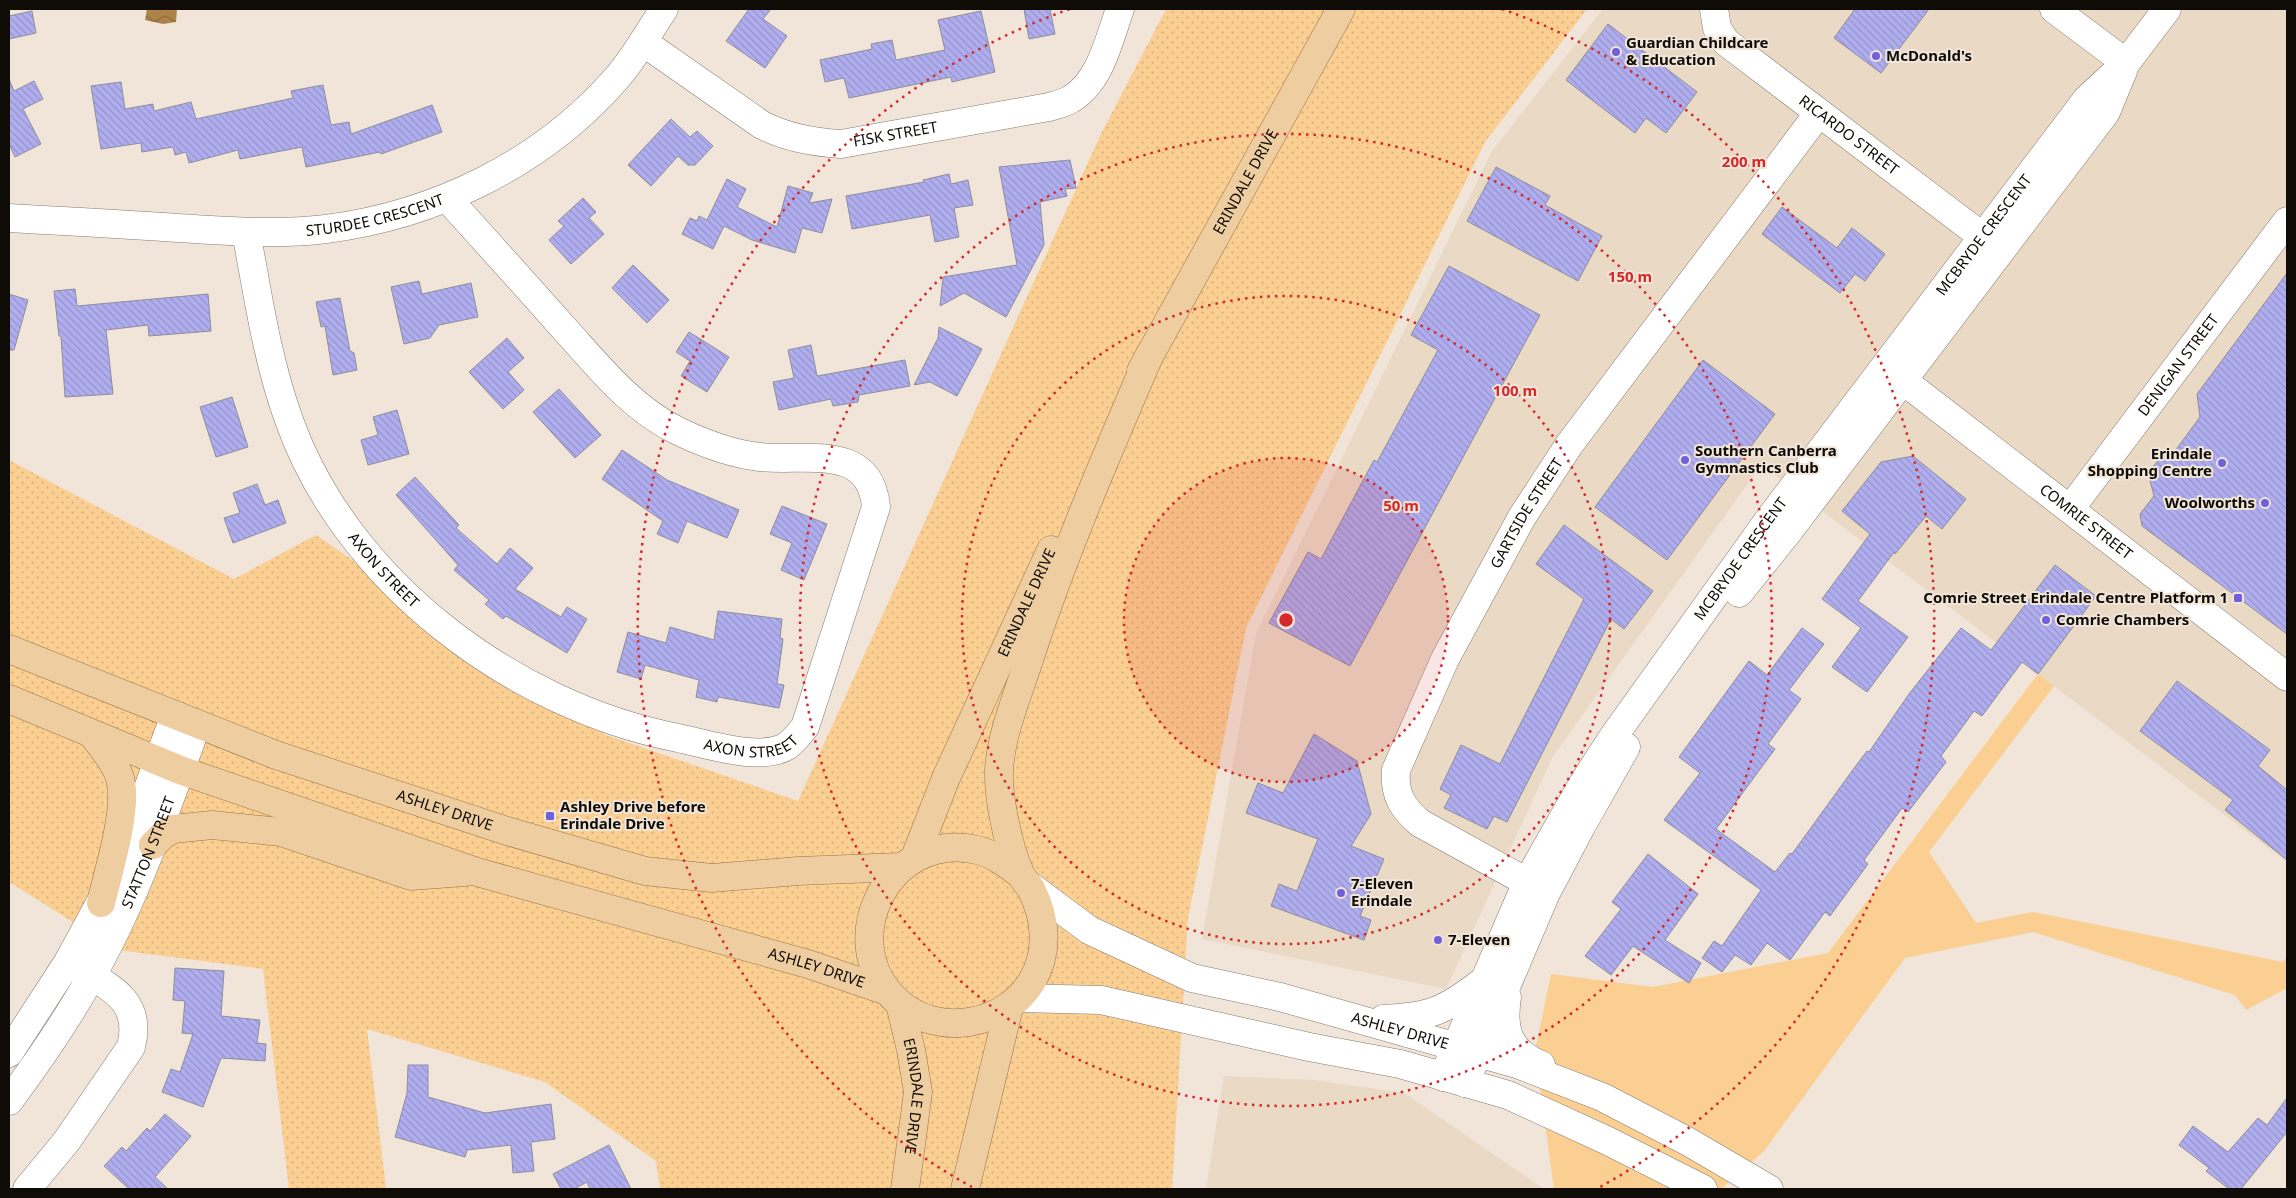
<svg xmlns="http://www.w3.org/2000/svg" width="2296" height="1198" font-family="'Noto Sans',sans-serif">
<defs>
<pattern id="park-dots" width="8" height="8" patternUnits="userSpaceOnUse" patternTransform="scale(1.25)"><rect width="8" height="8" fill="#fbce92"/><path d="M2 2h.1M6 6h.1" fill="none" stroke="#d6b07c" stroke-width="1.8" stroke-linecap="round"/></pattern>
<pattern id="water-waves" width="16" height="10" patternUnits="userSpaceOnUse" patternTransform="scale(1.25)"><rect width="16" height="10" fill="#ad8349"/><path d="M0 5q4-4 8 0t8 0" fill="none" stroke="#8b693b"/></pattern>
<pattern id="building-back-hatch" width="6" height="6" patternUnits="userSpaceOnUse" patternTransform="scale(1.25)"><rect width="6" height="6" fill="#b0aeef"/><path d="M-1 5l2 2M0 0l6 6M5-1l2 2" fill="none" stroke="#9694cb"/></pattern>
</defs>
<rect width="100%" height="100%" fill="#f0e5d8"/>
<g fill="#e9d9c5">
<path d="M 1603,9 L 2287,9 L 2287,862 L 1761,465 L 1552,758 L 1446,989 L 1202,939 L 1256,634 L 1492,151 Z"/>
<path d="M 1224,1076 L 1314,1080 L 1404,1093 L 1544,1189 L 1206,1189 Z"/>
</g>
<path fill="#fbce92" d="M 2038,674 L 2054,686 L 1929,852 L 1976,923 L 2033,912 L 2283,962 L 2287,957 L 2287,988 L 2246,1010 L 2235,995 L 2033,932 L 1905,958 L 1764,1151 L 1721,1189 L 1554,1189 L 1535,1052 L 1551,974 L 1653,987 L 1828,953 Z"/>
<path fill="url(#park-dots)" d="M 1166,9 L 1587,9 L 1485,142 L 1246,628 L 1188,918 L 1172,1189 L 660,1189 L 656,1161 L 545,1082 L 367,1029 L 386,1189 L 289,1189 L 263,969 L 118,950 L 9,882 L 9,460 L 234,579 L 316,535 L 606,735 L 798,801 L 1101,134 Z"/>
<path fill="url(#water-waves)" d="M 147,9 L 177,9 L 176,22 L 163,24 L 145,20 Z"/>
<g fill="url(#building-back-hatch)" stroke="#8d8d9c">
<path d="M 749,9 L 771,9 L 763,19 L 787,36 L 765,68 L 726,41 Z"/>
<path d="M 1024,9 L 1050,9 L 1055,34 L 1029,39 Z"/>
<path d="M 1855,9 L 1929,9 L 1881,73 L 1834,38 Z"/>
<path d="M 32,11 L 36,33 L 9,39 L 9,16 Z"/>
<path d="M 981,11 L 995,72 L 952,82 L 951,77 L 849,98 L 844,78 L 825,82 L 820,60 L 872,49 L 871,44 L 892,40 L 896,60 L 945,50 L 938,20 Z"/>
<path d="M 1608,24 L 1697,92 L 1666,133 L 1646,118 L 1635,133 L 1566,80 Z"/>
<path d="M 9,79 L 14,91 L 34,81 L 43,99 L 23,109 L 41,144 L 15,157 L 9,144 Z"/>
<path d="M 121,82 L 125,109 L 153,104 L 154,111 L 191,102 L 196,119 L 293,98 L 291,91 L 323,85 L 331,125 L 349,122 L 351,134 L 432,105 L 442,132 L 381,154 L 380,152 L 306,167 L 302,147 L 240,159 L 238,150 L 189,163 L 186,152 L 175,155 L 173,147 L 142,152 L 141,143 L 101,149 L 91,86 Z"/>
<path d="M 671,119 L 690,137 L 697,131 L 713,146 L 695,165 L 688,165 L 678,156 L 651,186 L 628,165 Z"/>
<path d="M 1070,160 L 1076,188 L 1065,189 L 1067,196 L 1040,202 L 1044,245 L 1006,317 L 964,293 L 940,306 L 943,277 L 1017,265 L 999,167 Z"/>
<path d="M 1496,167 L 1550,196 L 1545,205 L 1602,236 L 1578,281 L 1467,221 Z"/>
<path d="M 949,174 L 951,184 L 968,180 L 973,205 L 954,208 L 959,237 L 935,242 L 930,215 L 852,229 L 846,196 L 924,182 L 923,180 Z"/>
<path d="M 727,179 L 746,189 L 737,207 L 777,227 L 788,186 L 813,193 L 809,203 L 832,199 L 822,233 L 802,228 L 795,253 L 752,240 L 724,226 L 713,249 L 682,234 L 690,218 L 697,221 L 699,216 L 707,220 Z"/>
<path d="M 583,198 L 596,212 L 589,218 L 604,234 L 571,264 L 549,240 L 564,226 L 558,221 Z"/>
<path d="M 1782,207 L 1837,248 L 1852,228 L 1885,254 L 1865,281 L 1855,274 L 1840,293 L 1762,234 Z"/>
<path d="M 633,265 L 669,300 L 647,323 L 612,288 Z"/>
<path d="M 1449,266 L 1540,315 L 1350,666 L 1269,623 L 1308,552 L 1321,559 L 1374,460 L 1377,462 L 1438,350 L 1411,335 Z"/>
<path d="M 2287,273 L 2287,634 L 2142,526 L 2140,514 L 2154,496 L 2148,473 L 2165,452 L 2175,451 L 2200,417 L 2197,394 Z"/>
<path d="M 419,281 L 422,294 L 471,283 L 478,317 L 439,325 L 430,338 L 404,344 L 391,287 Z"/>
<path d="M 75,289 L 77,306 L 208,294 L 211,331 L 149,336 L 148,325 L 106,330 L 113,394 L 65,397 L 61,336 L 59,336 L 54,291 Z"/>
<path d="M 9,294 L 28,300 L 14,350 L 9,350 Z"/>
<path d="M 340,298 L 350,351 L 354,353 L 357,370 L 333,375 L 325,326 L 321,327 L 316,302 Z"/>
<path d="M 939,327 L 982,349 L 957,396 L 930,382 L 914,385 L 938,338 Z"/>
<path d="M 689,332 L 729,357 L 707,392 L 681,376 L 690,361 L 676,352 Z"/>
<path d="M 507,338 L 524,358 L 508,372 L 524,390 L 503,409 L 469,372 Z"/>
<path d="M 811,345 L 817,376 L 905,360 L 910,386 L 859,395 L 858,402 L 833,406 L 831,399 L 779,410 L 773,382 L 794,378 L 788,350 Z"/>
<path d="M 1703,360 L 1775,414 L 1667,560 L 1595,507 Z"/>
<path d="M 559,389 L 601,435 L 575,458 L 533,412 Z"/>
<path d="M 232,397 L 248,447 L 216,457 L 200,407 Z"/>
<path d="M 397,410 L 409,454 L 368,465 L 361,440 L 378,435 L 373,417 Z"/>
<path d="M 622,450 L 667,480 L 739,510 L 727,538 L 687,521 L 678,543 L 657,534 L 663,521 L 602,479 Z"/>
<path d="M 1913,456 L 1966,499 L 1942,529 L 1926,516 L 1895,554 L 1894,552 L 1858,601 L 1908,637 L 1867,692 L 1832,667 L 1861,628 L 1822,599 L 1870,534 L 1842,511 L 1881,462 Z"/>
<path d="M 415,477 L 459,525 L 456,528 L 497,564 L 510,548 L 533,568 L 515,589 L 561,617 L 567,607 L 587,619 L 567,653 L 506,616 L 503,619 L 485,604 L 489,600 L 454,570 L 458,565 L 396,495 Z"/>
<path d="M 257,484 L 265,505 L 278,500 L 286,523 L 233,543 L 224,518 L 240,513 L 233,493 Z"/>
<path d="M 782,506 L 827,524 L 804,580 L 781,570 L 792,543 L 770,534 Z"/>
<path d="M 1564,525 L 1653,591 L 1624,629 L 1611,619 L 1507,822 L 1494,816 L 1487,829 L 1444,808 L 1451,795 L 1440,789 L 1461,745 L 1500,764 L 1584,599 L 1536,564 Z"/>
<path d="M 2055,565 L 2096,596 L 2038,674 L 2022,662 L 1982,716 L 1974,711 L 1941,756 L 1946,762 L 1908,812 L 1902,808 L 1864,860 L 1868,864 L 1830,916 L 1825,912 L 1790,960 L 1767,943 L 1751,965 L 1735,955 L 1722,972 L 1702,958 L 1714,941 L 1722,946 L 1761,890 L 1664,820 L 1700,773 L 1679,757 L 1749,661 L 1767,675 L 1802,628 L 1824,644 L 1789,690 L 1801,699 L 1768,744 L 1775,749 L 1716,829 L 1775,872 L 1790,853 L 1792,854 L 1852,771 L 1867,751 L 1869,752 L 1909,694 L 1961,628 L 1991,650 Z"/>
<path d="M 718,611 L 782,619 L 780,638 L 783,639 L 777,684 L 784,685 L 779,708 L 718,697 L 717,702 L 696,697 L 699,680 L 645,665 L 641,679 L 617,672 L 628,632 L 666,643 L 670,627 L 714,640 Z"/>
<path d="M 2177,681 L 2270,750 L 2258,766 L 2287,790 L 2287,860 L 2225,810 L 2233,800 L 2140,731 Z"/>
<path d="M 1314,734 L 1357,761 L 1371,814 L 1351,846 L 1384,859 L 1360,916 L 1371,920 L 1364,940 L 1271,906 L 1279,884 L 1297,891 L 1318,839 L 1246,813 L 1258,783 L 1283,793 Z"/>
<path d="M 1648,854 L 1698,894 L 1665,940 L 1701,963 L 1689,983 L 1633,946 L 1611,975 L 1585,956 L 1621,909 L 1612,902 Z"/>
<path d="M 175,968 L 224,971 L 221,1016 L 260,1020 L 257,1043 L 266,1044 L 265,1061 L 221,1058 L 203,1107 L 162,1092 L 171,1069 L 180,1072 L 193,1034 L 182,1033 L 185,1001 L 173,1000 Z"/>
<path d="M 408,1065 L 428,1065 L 428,1097 L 485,1113 L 551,1104 L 555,1139 L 531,1142 L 534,1171 L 513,1173 L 511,1145 L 467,1150 L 465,1157 L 395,1137 L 407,1093 Z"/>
<path d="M 2287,1098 L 2287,1132 L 2241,1189 L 2229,1189 L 2206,1171 L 2209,1168 L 2179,1145 L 2193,1126 L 2228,1152 L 2258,1118 L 2267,1125 Z"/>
<path d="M 165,1114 L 191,1136 L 155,1177 L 168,1189 L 129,1189 L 104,1166 L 122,1147 L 126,1151 L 147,1128 L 150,1131 Z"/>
<path d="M 609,1145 L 631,1189 L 590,1189 L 587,1182 L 574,1189 L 561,1189 L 553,1174 Z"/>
</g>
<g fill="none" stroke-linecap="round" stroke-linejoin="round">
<g stroke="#857b6f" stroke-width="29">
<g id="minor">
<path id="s1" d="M 1714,9 L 1717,28 L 1726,42 L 1996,247"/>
<path d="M 2054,9 L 2126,63"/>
<path id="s2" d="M 643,42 L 762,125 C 788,138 813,142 841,144 L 1049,107 C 1056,105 1065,103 1071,99 C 1101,81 1109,39 1120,9"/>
<path id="s3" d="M 9,218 C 65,221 122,224 178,228 C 227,231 277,235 326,229 C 435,215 541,164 615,80 C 634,59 648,33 664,9"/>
<path id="s4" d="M 246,232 C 258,295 267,360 289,420 C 346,581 513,706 678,738 C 707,744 760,762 787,746 C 794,741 800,733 805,727 L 876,507 C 870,442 805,462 760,457 C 732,454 703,443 678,431 C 630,408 596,363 561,325 C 523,282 485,240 447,198"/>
<path id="s5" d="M 1888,369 L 2287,677"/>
<path id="s6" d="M 2070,509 L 2287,221"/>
<path d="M 1739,593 L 1788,532 L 2106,112 L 2123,71"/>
<path id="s7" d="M 1030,886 L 1089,930 L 1192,978 L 1280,997 L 1517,1064 L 1602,1097 L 1687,1141 L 1769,1189"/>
<path id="s8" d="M 1543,891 L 1420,823 C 1402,808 1394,794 1396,770 L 1445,659 L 1522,517 L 1569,445 L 1818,114"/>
<path d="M 1507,997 C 1502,1030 1508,1051 1541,1065"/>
<path d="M 1019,998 L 1101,1000 L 1309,1047 L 1400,1064 L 1508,1095 L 1608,1141 L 1703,1189"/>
<path d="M 1383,1019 C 1430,1017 1445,1011 1482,982"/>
<path d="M 9,1053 L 68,962 L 118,870 L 175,715"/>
<path id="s9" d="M 1443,1077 L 1527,882 L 1582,785 L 1613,737 L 1770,518 L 2087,99 L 2126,63 L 2167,9"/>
<path d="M 1465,1083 L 1546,893 L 1582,825 L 1626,747"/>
<path id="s10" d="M 9,1101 C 54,1041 96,976 126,908 C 153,848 175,785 197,724"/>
<path d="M 27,1189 L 66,1142 L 131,1047 C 143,1000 110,987 75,967"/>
</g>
</g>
<g stroke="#987443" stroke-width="29">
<g id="major">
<path id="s11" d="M 1141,371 L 1341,9"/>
<path id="s12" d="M 9,649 L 276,755 L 507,831 L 645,871 L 712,878 L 798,871 L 901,867"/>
<path id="s13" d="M 9,699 L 180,770 L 477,872 L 808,964 L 887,991"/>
<path d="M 92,734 C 102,748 118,765 121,783 C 127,812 108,873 101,903"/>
<path d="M 153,845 L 163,835 L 173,829 L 212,825 L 281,832 L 411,876 L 465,872"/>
<path id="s14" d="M 915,857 L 946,778 L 1051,550"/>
<path d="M 1020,874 C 1007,864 994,854 977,850 C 889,829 832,943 898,1002 C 938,1038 1005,1026 1032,981 C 1049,952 1046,919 1032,891 C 1029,884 1022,879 1020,873 C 1008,846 998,798 999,770 C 1001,734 1017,697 1028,663 C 1062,558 1106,456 1150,354"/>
<path id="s15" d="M 900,1004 L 911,1050 L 918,1092 L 905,1189"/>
<path d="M 965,1189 L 1009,1007"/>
</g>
</g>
<use href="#minor" stroke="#fff" stroke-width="28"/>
<use href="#major" stroke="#eecea1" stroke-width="28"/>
</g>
<circle cx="1286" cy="620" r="162" fill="#d62828" fill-opacity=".12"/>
<g fill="none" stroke="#d62828" stroke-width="2.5" stroke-dasharray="2.5 5">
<circle cx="1286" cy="620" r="162"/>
<circle cx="1286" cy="620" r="324"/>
<circle cx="1286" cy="620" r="486"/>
<path d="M972 1187A648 648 0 0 1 1070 9M1502 9A648 648 0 0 1 1600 1187"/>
</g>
<g fill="#7160db" stroke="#f0e5d8" stroke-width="2">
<circle cx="1616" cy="52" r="5"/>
<circle cx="1876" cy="56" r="5"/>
<circle cx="1685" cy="460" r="5"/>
<circle cx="2222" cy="463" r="5"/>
<circle cx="2265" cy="503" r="5"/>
<rect x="2233" y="593" width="10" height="10" rx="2.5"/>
<circle cx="2046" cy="620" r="5"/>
<rect x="545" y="811" width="10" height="10" rx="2.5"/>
<circle cx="1341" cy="893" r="5"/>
<circle cx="1438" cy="940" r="5"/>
</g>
<g text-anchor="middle" stroke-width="4" stroke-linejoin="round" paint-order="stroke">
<g font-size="15" font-weight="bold" fill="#0f0b07" stroke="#f0e5d8" text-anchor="start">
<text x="1626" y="48">Guardian Childcare<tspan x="1626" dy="17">&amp; Education</tspan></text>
<text x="1886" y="61">McDonald's</text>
<text x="1695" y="456">Southern Canberra<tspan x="1695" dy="17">Gymnastics Club</tspan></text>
<text x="2212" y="459" text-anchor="end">Erindale<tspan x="2212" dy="17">Shopping Centre</tspan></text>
<text x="2255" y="508" text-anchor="end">Woolworths</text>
<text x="2228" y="603" text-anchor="end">Comrie Street Erindale Centre Platform 1</text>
<text x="2056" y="625">Comrie Chambers</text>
<text x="560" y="812">Ashley Drive before<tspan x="560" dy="17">Erindale Drive</tspan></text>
<text x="1351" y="889">7-Eleven<tspan x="1351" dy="17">Erindale</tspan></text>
<text x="1448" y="945">7-Eleven</text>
</g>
<g font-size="15" fill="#0f0b07" stroke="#f0e5d8">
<text dy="5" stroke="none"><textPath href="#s2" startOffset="282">FISK STREET</textPath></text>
<text dy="5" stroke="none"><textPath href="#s1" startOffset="190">RICARDO STREET</textPath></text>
<text dy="5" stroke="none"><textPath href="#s11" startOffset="216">ERINDALE DRIVE</textPath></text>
<text dy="5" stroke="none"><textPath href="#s3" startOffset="368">STURDEE CRESCENT</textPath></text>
<text dy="5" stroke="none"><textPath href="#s9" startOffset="1005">MCBRYDE CRESCENT</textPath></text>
<text dy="5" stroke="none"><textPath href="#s6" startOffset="180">DENIGAN STREET</textPath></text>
<text dy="5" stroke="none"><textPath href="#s8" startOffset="490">GARTSIDE STREET</textPath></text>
<text dy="5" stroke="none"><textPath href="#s5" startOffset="250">COMRIE STREET</textPath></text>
<text dy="5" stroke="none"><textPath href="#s9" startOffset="600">MCBRYDE CRESCENT</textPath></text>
<text dy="5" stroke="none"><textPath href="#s4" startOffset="372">AXON STREET</textPath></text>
<text dy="5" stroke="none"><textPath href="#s14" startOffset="278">ERINDALE DRIVE</textPath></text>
<text dy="5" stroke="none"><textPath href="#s4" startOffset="792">AXON STREET</textPath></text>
<text dy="5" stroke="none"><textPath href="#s12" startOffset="465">ASHLEY DRIVE</textPath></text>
<text dy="5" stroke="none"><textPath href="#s10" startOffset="286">STATTON STREET</textPath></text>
<text dy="5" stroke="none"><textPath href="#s13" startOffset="852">ASHLEY DRIVE</textPath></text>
<text dy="5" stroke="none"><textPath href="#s7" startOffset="402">ASHLEY DRIVE</textPath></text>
<text dy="5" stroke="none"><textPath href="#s15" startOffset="94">ERINDALE DRIVE</textPath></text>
</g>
</g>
<circle cx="1286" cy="620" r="8" fill="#d62828" stroke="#f0e5d8" stroke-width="2.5"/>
<g font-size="15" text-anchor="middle" font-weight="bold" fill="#d62828" stroke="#f0e5d8" stroke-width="4" stroke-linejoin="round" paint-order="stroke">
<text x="1744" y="167">200 m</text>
<text x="1630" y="282">150 m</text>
<text x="1515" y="396">100 m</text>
<text x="1401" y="511">50 m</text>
</g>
<rect width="2296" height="1198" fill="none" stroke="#0f0b07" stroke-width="20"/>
</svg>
